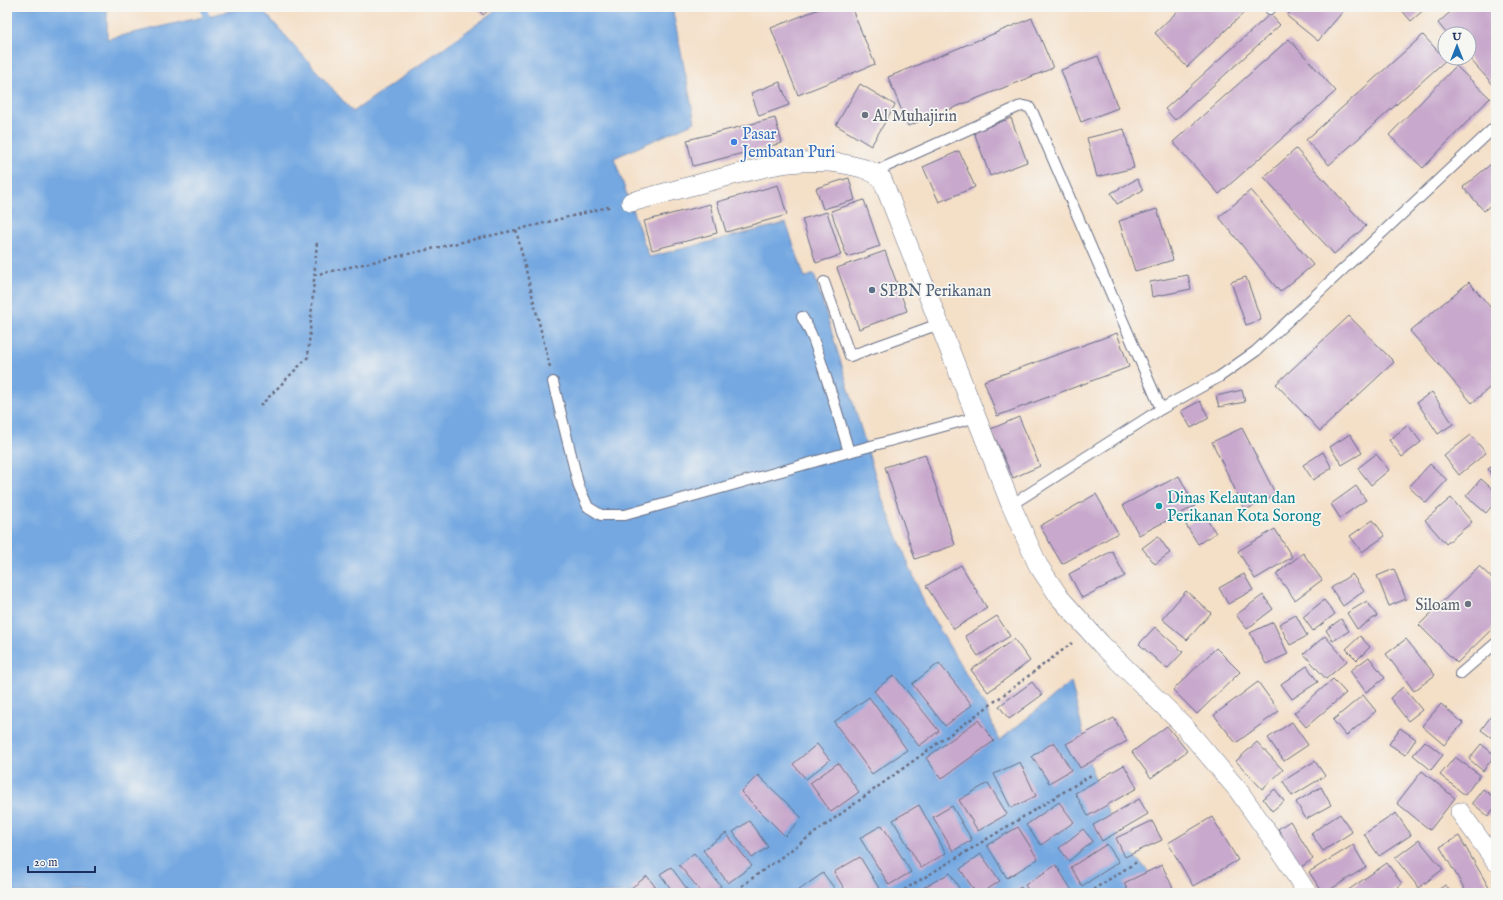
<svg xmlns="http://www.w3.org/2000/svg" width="1503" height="900" font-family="'IM FELL English',serif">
<rect width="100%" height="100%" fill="#f6f6f2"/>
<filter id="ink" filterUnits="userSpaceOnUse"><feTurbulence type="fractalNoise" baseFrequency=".025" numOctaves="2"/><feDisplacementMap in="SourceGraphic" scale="8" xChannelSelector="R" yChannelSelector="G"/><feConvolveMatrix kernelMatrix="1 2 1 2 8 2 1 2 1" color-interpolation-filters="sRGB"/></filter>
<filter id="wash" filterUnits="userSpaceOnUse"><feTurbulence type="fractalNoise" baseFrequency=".012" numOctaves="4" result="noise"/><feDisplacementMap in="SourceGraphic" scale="16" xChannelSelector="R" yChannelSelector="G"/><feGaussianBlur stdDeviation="0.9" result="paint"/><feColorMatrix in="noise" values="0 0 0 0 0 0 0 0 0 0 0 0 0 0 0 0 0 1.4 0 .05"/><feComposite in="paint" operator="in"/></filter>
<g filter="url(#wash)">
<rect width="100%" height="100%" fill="#f4dfc7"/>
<path fill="#75a8e1" stroke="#486ca0" d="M 7,7 L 107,7 L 107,39 L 247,7 L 260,7 L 353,112 L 501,7 L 672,7 L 695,122 L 614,158 L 649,257 L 786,223 L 805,278 L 814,274 L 882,498 L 925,605 L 986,708 L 999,741 L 1071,682 L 1093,774 L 1118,838 L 1168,893 L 7,893 Z"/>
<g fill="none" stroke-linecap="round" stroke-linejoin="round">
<path stroke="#75a8e1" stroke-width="7" d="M 203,7 L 206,16"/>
</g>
<g id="blocks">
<g fill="#c8a8cc">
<path d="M 476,7 L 493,7 L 483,15 Z"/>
<path d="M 824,7 L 851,7 L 875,64 L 798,95 L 771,28 Z"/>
<path d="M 1182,7 L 1250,7 L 1187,67 L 1155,33 Z"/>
<path d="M 1294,7 L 1342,7 L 1345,9 L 1318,41 L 1287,16 Z"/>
<path d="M 1399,7 L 1427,7 L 1411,21 Z"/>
<path d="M 1456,7 L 1496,7 L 1496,88 L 1469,58 L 1469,34 L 1447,34 L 1438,23 Z"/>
<path d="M 1270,14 L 1280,25 L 1175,120 L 1165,109 Z"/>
<path d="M 1032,18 L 1053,68 L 908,126 L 888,77 Z"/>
<path d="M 1423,35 L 1446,60 L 1329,165 L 1306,140 Z"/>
<path d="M 1289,39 L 1336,91 L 1219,194 L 1173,142 Z"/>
<path d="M 1098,56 L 1118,108 L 1081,122 L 1061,70 Z"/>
<path d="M 1456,66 L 1490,98 L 1423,168 L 1389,135 Z"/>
<path d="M 780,82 L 789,105 L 759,116 L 751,93 Z"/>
<path d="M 860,84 L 895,105 L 871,146 L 836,125 Z"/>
<path d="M 775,118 L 782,143 L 693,166 L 687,140 Z"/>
<path d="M 1011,118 L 1027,162 L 990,176 L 974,132 Z"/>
<path d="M 1124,129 L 1134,168 L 1097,177 L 1087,138 Z"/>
<path d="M 1296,149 L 1366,226 L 1334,254 L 1264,177 Z"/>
<path d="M 959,151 L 975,187 L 939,202 L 923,167 Z"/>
<path d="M 1496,160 L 1496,200 L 1484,211 L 1463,187 Z"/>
<path d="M 849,178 L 855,200 L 823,209 L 816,188 Z"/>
<path d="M 1137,179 L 1143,190 L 1117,204 L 1111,193 Z"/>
<path d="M 778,185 L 787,215 L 726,232 L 717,202 Z"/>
<path d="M 1251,190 L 1313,265 L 1280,292 L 1219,217 Z"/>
<path d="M 864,200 L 880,246 L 847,257 L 831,211 Z"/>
<path d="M 710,204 L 717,233 L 652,250 L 644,221 Z"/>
<path d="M 1157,209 L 1173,260 L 1135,271 L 1119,221 Z"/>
<path d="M 827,212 L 841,255 L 816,263 L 802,219 Z"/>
<path d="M 885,251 L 907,311 L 859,329 L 837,268 Z"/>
<path d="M 1188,275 L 1191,289 L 1152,297 L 1150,282 Z"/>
<path d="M 1246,277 L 1261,320 L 1246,325 L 1231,282 Z"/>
<path d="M 1469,282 L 1496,314 L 1496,382 L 1472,403 L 1410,331 Z"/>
<path d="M 1349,316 L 1394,362 L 1320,431 L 1276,384 Z"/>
<path d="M 1117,333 L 1129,367 L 997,416 L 984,381 Z"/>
<path d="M 1242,390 L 1245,402 L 1219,407 L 1216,396 Z"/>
<path d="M 1432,392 L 1453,424 L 1438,434 L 1417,402 Z"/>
<path d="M 1200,401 L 1209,418 L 1191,428 L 1181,411 Z"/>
<path d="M 1019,417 L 1040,466 L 1013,478 L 991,429 Z"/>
<path d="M 1408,425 L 1421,442 L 1402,457 L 1389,440 Z"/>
<path d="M 1242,428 L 1276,495 L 1245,510 L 1212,442 Z"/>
<path d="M 1350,434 L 1362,453 L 1342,465 L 1330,447 Z"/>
<path d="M 1471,435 L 1486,453 L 1459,475 L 1444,456 Z"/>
<path d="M 1323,452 L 1332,468 L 1313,480 L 1303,465 Z"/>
<path d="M 925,454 L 955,545 L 915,559 L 885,467 Z"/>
<path d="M 1376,454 L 1389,470 L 1371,485 L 1358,468 Z"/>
<path d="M 1430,464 L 1447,480 L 1426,503 L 1409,487 Z"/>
<path d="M 1496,464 L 1496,482 L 1488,469 Z"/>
<path d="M 1179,476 L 1195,506 L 1139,535 L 1123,505 Z"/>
<path d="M 1481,479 L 1496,492 L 1496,501 L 1486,513 L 1466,496 Z"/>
<path d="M 1356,486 L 1366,500 L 1340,518 L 1331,504 Z"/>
<path d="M 1096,494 L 1118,533 L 1062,564 L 1040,526 Z"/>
<path d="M 1451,498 L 1472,522 L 1446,544 L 1425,520 Z"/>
<path d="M 1203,514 L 1216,533 L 1198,544 L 1186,525 Z"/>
<path d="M 1373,520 L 1385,536 L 1362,552 L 1350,536 Z"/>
<path d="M 1275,529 L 1292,557 L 1255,579 L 1238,551 Z"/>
<path d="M 1158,536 L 1170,553 L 1155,564 L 1142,548 Z"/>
<path d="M 1112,551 L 1125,576 L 1082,598 L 1069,574 Z"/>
<path d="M 1303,553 L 1322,580 L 1295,600 L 1276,574 Z"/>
<path d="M 961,565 L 987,608 L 954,629 L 926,586 Z"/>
<path d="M 1479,566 L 1496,582 L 1496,625 L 1457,663 L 1419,625 Z"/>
<path d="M 1394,569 L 1406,599 L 1389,606 L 1377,576 Z"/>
<path d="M 1244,574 L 1253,590 L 1228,604 L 1219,588 Z"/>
<path d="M 1352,574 L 1364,591 L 1343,606 L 1331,588 Z"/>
<path d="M 1186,591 L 1211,613 L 1187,640 L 1162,619 Z"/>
<path d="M 1263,595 L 1273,609 L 1247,629 L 1236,615 Z"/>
<path d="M 1324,600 L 1335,614 L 1313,631 L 1303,617 Z"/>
<path d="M 1367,601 L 1377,616 L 1357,629 L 1347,613 Z"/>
<path d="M 1296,615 L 1307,636 L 1290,645 L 1279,624 Z"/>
<path d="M 997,616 L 1010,636 L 978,656 L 965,636 Z"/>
<path d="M 1341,619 L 1349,631 L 1333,641 L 1326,630 Z"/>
<path d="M 1273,622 L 1288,654 L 1266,664 L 1250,633 Z"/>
<path d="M 1155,627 L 1183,652 L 1167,669 L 1139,644 Z"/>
<path d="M 1325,636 L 1347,661 L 1326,679 L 1304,654 Z"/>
<path d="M 1360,636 L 1370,647 L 1357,660 L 1346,649 Z"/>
<path d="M 1014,639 L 1030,661 L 988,692 L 971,670 Z"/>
<path d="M 1406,639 L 1435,675 L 1414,691 L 1386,654 Z"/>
<path d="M 1216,648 L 1240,672 L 1197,714 L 1173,690 Z"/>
<path d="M 1369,657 L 1385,678 L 1366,692 L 1350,671 Z"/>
<path d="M 939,663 L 972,705 L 945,726 L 912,684 Z"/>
<path d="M 1307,666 L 1318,682 L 1292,699 L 1281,684 Z"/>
<path d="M 894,675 L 939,731 L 919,746 L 874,691 Z"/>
<path d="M 1333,679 L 1346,693 L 1306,727 L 1294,713 Z"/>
<path d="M 1032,682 L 1042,695 L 1009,719 L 999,706 Z"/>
<path d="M 1258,682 L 1279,711 L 1236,743 L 1214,715 Z"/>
<path d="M 1403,687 L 1422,710 L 1408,721 L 1390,698 Z"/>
<path d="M 1363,695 L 1376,711 L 1346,736 L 1333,720 Z"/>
<path d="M 869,697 L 907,750 L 872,774 L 834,722 Z"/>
<path d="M 1441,704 L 1463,723 L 1444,745 L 1422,726 Z"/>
<path d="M 1491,716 L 1496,720 L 1496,741 L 1481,730 Z"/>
<path d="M 1114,718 L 1127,741 L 1080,768 L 1066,744 Z"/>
<path d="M 978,720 L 994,741 L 941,779 L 926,758 Z"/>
<path d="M 1292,722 L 1308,745 L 1284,761 L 1268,738 Z"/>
<path d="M 1167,726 L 1187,751 L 1151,778 L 1132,752 Z"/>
<path d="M 1400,728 L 1416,739 L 1405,755 L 1389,744 Z"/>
<path d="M 1425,741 L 1443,755 L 1431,770 L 1413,755 Z"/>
<path d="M 1054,742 L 1071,770 L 1049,783 L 1032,756 Z"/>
<path d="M 1257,742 L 1283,770 L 1262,789 L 1236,761 Z"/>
<path d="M 817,744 L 830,760 L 806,779 L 793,764 Z"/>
<path d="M 1481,744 L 1495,755 L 1483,771 L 1469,759 Z"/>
<path d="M 1455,757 L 1480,775 L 1465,795 L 1440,775 Z"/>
<path d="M 1315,761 L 1325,776 L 1292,796 L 1283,781 Z"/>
<path d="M 1020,762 L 1036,796 L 1011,808 L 994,774 Z"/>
<path d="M 838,763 L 859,792 L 831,812 L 810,783 Z"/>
<path d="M 1124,765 L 1137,788 L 1088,816 L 1075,793 Z"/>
<path d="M 1422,771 L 1455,798 L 1430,830 L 1397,803 Z"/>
<path d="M 758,775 L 802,818 L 785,836 L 741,792 Z"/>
<path d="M 988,783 L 1007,814 L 978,831 L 959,800 Z"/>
<path d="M 1321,787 L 1331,805 L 1306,819 L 1296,802 Z"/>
<path d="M 1275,789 L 1284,801 L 1272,811 L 1263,799 Z"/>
<path d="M 1483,789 L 1496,799 L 1496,806 L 1488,816 L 1472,803 Z"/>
<path d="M 1139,799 L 1148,814 L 1102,841 L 1093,825 Z"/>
<path d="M 1059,802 L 1074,822 L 1041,845 L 1026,825 Z"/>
<path d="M 919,805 L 946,853 L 921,868 L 893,820 Z"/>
<path d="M 952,806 L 972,840 L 953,851 L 933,817 Z"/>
<path d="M 1396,813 L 1411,835 L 1379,856 L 1364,834 Z"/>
<path d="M 1340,814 L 1352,832 L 1323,851 L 1311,833 Z"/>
<path d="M 1212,817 L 1238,860 L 1193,886 L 1168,843 Z"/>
<path d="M 749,821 L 768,847 L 752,858 L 733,832 Z"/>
<path d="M 1152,821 L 1162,840 L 1125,857 L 1116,838 Z"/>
<path d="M 1290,821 L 1313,859 L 1301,867 L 1278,829 Z"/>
<path d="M 882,825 L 911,872 L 889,885 L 860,838 Z"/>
<path d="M 1018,827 L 1038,859 L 1007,878 L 987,845 Z"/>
<path d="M 1083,829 L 1093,841 L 1069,861 L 1059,848 Z"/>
<path d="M 726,833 L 752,866 L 728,883 L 703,850 Z"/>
<path d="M 1459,836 L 1491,891 L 1488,893 L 1467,893 L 1440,847 Z"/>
<path d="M 1419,840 L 1443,869 L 1419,888 L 1395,858 Z"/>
<path d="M 1107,844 L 1119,862 L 1082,886 L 1071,867 Z"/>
<path d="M 1353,845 L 1366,867 L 1325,893 L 1323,893 L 1309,872 Z"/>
<path d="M 694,853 L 721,886 L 712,893 L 702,893 L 679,865 Z"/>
<path d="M 981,854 L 1000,881 L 982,893 L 976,893 L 960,869 Z"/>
<path d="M 860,857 L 882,893 L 847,893 L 834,872 Z"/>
<path d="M 1387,863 L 1402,884 L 1389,893 L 1344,893 Z"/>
<path d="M 1056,865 L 1073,892 L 1030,893 L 1025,885 Z"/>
<path d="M 1162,865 L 1173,888 L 1162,893 L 1129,893 L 1124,883 Z"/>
<path d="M 671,867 L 690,893 L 674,893 L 660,874 Z"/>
<path d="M 823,873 L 838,893 L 795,893 Z"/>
<path d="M 950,873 L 962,893 L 921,893 L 919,890 Z"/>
<path d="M 647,876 L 660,893 L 635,893 L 631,888 Z"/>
<path d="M 1445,885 L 1452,893 L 1434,893 Z"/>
<path d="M 1021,887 L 1024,893 L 1010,893 Z"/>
</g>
</g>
</g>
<g filter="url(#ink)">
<use href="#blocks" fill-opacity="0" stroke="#676d83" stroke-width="1"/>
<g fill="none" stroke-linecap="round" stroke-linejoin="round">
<g stroke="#676d83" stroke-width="12">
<g id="service">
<path d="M 1270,9 L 1272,7"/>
<path d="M 874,172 L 1018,107 L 1023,106 L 1029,107 L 1033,113 L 1161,409"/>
<path d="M 824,282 L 850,356 L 939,324"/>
<path d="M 802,317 C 813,334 818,353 824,371 C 833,398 841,425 849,452"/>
<path d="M 553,382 L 579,487 L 588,507 L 601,515 L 625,515 L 849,452 L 977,417"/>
<path d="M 1011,505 L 1161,409 L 1219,377 L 1256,351 L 1496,126"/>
<path d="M 1460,674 L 1496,643"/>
</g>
</g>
<g stroke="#676d83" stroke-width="20">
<g id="minor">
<path d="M 631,202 C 658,195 686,187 714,180 C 760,168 801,155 849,165 C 863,168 872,170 882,179 L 1011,505 L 1038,565 L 1060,598 L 1101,644 L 1183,725 L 1238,790 L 1278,847 L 1307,893"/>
<path d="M 1460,812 L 1496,862"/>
</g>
</g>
<g stroke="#676d83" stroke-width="2.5" stroke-dasharray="3 3" stroke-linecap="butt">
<path d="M 516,230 L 550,367"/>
<path d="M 314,275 L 516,230 L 612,206"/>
<path d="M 260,406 L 308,357 L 317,241"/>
<path d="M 732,893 L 986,708 L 1072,643"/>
<path d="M 899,893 L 1093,774"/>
<path d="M 1088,893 L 1138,861"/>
</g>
<use href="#service" stroke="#fff" stroke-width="10"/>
<use href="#minor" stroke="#fff" stroke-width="19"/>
</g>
</g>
<g fill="#6b7280" stroke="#f6f6f2" stroke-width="1.5">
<circle cx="865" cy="115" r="4"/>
<circle cx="1468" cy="604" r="4"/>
</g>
<circle fill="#3f7fe0" stroke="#f6f6f2" stroke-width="1.5" cx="734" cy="142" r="4"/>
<circle fill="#5c6f8a" stroke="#f6f6f2" stroke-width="1.5" cx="872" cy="290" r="4"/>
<circle fill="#0f9aa8" stroke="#f6f6f2" stroke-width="1.5" cx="1159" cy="506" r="4"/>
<g text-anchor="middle" stroke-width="3.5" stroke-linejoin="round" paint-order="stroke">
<g font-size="16" fill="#5b616d" stroke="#f6f6f2" text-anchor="start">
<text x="873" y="121">Al Muhajirin</text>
<text x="1460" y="610" text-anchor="end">Siloam</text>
</g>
<g font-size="16" fill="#366cbe" stroke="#f6f6f2" text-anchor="start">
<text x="742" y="139">Pasar<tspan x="742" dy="18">Jembatan Puri</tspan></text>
</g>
<g font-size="16" fill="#4e5e75" stroke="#f6f6f2" text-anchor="start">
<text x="880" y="296">SPBN Perikanan</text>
</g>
<g font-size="16" fill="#0d838f" stroke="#f6f6f2" text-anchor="start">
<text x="1167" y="503">Dinas Kelautan dan<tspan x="1167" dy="18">Perikanan Kota Sorong</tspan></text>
</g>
</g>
<rect width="1503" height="900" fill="none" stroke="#f6f6f2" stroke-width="24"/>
<g transform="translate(1457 46)"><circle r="19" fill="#f6f6f2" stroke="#9ea6b7"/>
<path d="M0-3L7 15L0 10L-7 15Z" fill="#1f6fb2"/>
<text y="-6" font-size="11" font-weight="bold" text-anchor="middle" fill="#1b2f5e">U</text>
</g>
<path d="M28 866v6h67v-6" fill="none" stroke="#1b2f5e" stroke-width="2"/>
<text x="34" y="866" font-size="12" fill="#1b2f5e" stroke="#f6f6f2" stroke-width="3" paint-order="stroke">20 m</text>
</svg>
